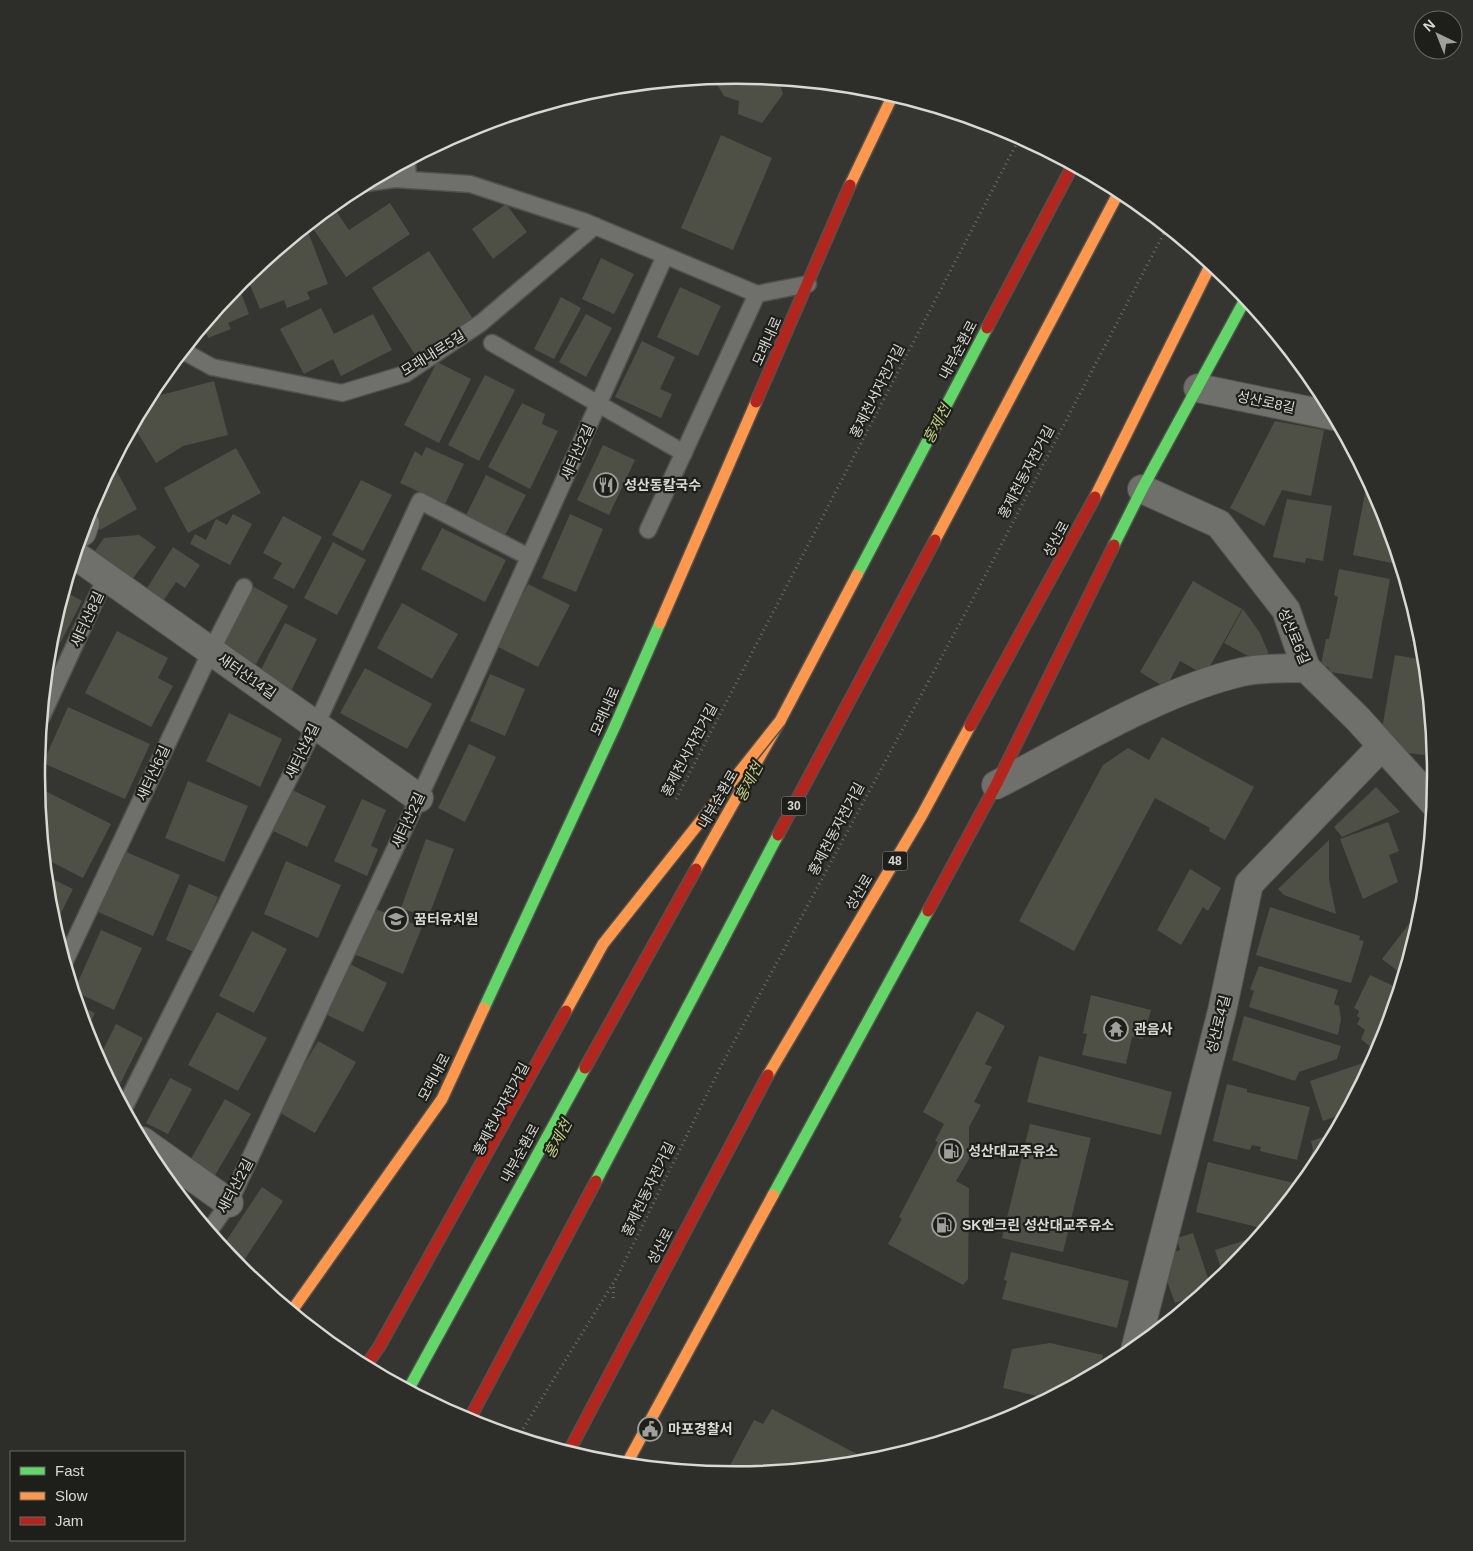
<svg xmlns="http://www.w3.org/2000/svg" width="1473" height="1551" font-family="Helvetica,'Noto Sans KR',sans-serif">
<rect width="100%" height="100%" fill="#353631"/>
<path fill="#353631" d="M 1045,150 L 1126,193 L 1147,211 L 481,1426 L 468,1422 L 390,1380 L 400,1361 L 390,1354 L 805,583 L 814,588 Z"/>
<g fill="#4e5046">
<path d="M 737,75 L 778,79 L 783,94 L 762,123 L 738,114 L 739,101 L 724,96 L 713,78 Z"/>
<path d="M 721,135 L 772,158 L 733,250 L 681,228 Z"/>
<path d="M 390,203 L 410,234 L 346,277 L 310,224 L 333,207 L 349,230 Z"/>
<path d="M 506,204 L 527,232 L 493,259 L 472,229 Z"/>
<path d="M 307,229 L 328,284 L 307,292 L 310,299 L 287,308 L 284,300 L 260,309 L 246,276 Z"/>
<path d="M 429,251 L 473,319 L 416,356 L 372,288 Z"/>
<path d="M 601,258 L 634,274 L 614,314 L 582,299 Z"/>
<path d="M 238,285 L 249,314 L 228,323 L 231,329 L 208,338 L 205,330 L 199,332 Z"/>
<path d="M 680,287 L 721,306 L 698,356 L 657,337 Z"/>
<path d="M 561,297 L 581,308 L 554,359 L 534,349 Z"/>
<path d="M 321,308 L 334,334 L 373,314 L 392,350 L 341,376 L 333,359 L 304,374 L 280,329 Z"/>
<path d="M 586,314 L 612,328 L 586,377 L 559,362 Z"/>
<path d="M 642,341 L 675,357 L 660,389 L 672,394 L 661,418 L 615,397 Z"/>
<path d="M 437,362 L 471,379 L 439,443 L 404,425 Z"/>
<path d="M 485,375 L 515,390 L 479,461 L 448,445 Z"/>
<path d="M 214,381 L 228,435 L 183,446 L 156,463 L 133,425 L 144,405 L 161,395 Z"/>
<path d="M 522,403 L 545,414 L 542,424 L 558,431 L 530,489 L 488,467 Z"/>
<path d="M 1275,421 L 1324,430 L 1311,496 L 1282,490 L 1264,526 L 1230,508 Z"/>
<path d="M 603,445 L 635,460 L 609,515 L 577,500 Z"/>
<path d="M 426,447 L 464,464 L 445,504 L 400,483 L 415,451 L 422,456 Z"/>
<path d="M 236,448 L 261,493 L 188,533 L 164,488 Z"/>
<path d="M 113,464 L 137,509 L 100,530 L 89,510 Z"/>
<path d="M 486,475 L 526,495 L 503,539 L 464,519 Z"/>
<path d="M 1368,478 L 1384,508 L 1395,546 L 1392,563 L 1353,555 Z"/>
<path d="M 361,480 L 392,495 L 363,551 L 332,535 Z"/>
<path d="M 1287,499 L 1332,506 L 1323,561 L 1306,558 L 1305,563 L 1273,557 Z"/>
<path d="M 233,514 L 252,524 L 230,565 L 190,544 L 195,534 L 206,540 L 216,519 L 227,525 Z"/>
<path d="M 570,514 L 603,529 L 576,592 L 542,578 Z"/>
<path d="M 283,516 L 322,537 L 294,589 L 273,578 L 282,563 L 263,553 Z"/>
<path d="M 442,528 L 506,560 L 485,602 L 421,569 Z"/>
<path d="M 139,535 L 156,547 L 126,588 L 88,561 L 104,538 Z"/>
<path d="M 333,542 L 366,560 L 337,615 L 304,598 Z"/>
<path d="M 173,547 L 200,565 L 185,588 L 176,582 L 159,607 L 142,596 Z"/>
<path d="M 1339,569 L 1390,579 L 1372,679 L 1331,672 L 1328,667 L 1321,665 L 1326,639 L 1329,639 L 1338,597 L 1334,595 Z"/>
<path d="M 1193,581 L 1242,609 L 1205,675 L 1180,661 L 1166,688 L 1140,672 Z"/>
<path d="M 528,584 L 570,605 L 538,667 L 496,646 Z"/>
<path d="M 254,587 L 288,606 L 256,664 L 222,646 Z"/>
<path d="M 64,591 L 82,601 L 52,659 L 48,656 L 50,639 Z"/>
<path d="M 402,603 L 458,634 L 432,679 L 377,648 Z"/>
<path d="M 1243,609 L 1260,633 L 1270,657 L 1259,662 L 1224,643 Z"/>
<path d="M 1417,617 L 1423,639 L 1424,643 L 1412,641 Z"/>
<path d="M 285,623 L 317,639 L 289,695 L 256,679 Z"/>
<path d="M 117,631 L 168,658 L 158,678 L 173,686 L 151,727 L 85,693 Z"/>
<path d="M 1395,655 L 1425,660 L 1430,712 L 1425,755 L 1407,753 L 1382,729 Z"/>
<path d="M 365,668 L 432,704 L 407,749 L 340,713 Z"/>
<path d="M 490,674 L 525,689 L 505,736 L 470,721 Z"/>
<path d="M 68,707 L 150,744 L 125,799 L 43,763 Z"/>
<path d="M 229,713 L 282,739 L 260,787 L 206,761 Z"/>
<path d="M 1162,737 L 1254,787 L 1225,840 L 1209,831 L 1210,828 L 1155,798 L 1074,951 L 1019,921 L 1103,765 L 1128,748 L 1149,760 Z"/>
<path d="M 469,744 L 496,757 L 465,822 L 438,808 Z"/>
<path d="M 188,781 L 248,806 L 224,862 L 165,838 Z"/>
<path d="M 37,787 L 111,824 L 83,878 L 44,858 Z"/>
<path d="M 1376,787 L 1400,812 L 1342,837 L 1334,827 Z"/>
<path d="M 290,789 L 326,806 L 307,847 L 271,830 Z"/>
<path d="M 362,799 L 386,810 L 371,846 L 378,849 L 367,876 L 334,861 Z"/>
<path d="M 1388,822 L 1399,851 L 1389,855 L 1398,882 L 1363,899 L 1340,839 Z"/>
<path d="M 426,839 L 454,849 L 428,918 L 401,908 Z"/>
<path d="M 1329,840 L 1329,879 L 1336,914 L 1284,895 L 1278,889 Z"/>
<path d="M 124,851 L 180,875 L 153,936 L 98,912 Z"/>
<path d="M 286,861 L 341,885 L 318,938 L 264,914 Z"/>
<path d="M 1190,869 L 1221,888 L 1208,911 L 1203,907 L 1181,945 L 1157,930 Z"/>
<path d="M 46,876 L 73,889 L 54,927 L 50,912 Z"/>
<path d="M 189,884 L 218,897 L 194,952 L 166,940 Z"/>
<path d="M 1270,907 L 1360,936 L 1359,940 L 1364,941 L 1351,983 L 1256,955 Z"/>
<path d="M 1422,907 L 1423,912 L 1404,976 L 1382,959 Z"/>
<path d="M 373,908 L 422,927 L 403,974 L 354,954 Z"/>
<path d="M 101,930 L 142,948 L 114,1010 L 74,991 Z"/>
<path d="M 252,931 L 287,949 L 254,1013 L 219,996 Z"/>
<path d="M 348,963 L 387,983 L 363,1032 L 323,1013 Z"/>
<path d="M 1259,966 L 1338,990 L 1334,1004 L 1339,1006 L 1341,1019 L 1338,1035 L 1249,1007 L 1254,991 L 1250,989 Z"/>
<path d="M 1370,975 L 1400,989 L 1383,1044 L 1377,1056 L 1375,1051 L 1361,1039 L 1365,1030 L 1357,1024 L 1360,1018 L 1357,1016 L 1359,1011 L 1354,1008 Z"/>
<path d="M 1091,995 L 1151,1010 L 1143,1039 L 1132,1037 L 1126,1064 L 1082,1055 L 1087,1034 L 1083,1033 Z"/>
<path d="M 78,1005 L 95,1013 L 86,1031 Z"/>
<path d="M 977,1011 L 1005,1026 L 985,1064 L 992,1067 L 974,1102 L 981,1105 L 969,1127 L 969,1159 L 956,1181 L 969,1188 L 968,1279 L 963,1285 L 888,1244 L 902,1219 L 899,1217 L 938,1142 L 935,1141 L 944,1124 L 923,1112 Z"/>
<path d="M 217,1012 L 267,1038 L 238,1091 L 188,1065 Z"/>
<path d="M 1244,1016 L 1341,1046 L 1337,1059 L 1299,1072 L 1295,1081 L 1232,1060 Z"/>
<path d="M 116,1024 L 143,1038 L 116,1092 L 98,1060 Z"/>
<path d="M 318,1041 L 356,1062 L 315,1133 L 277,1111 Z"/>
<path d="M 1039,1056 L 1172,1092 L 1161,1135 L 1027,1102 Z"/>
<path d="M 1366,1062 L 1369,1071 L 1346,1113 L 1323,1121 L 1310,1081 Z"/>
<path d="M 170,1078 L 192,1089 L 168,1134 L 146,1123 Z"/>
<path d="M 1227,1084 L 1247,1089 L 1247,1092 L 1310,1107 L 1297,1160 L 1260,1151 L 1261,1147 L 1252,1145 L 1250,1150 L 1213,1141 Z"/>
<path d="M 225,1099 L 251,1114 L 214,1177 L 189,1162 Z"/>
<path d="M 1030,1124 L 1091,1138 L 1063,1252 L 1002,1238 Z"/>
<path d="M 1332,1134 L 1333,1138 L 1319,1165 L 1305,1182 L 1303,1175 L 1313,1150 L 1311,1141 Z"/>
<path d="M 1208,1162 L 1294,1183 L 1290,1199 L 1272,1221 L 1263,1219 L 1261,1228 L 1196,1212 Z"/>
<path d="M 262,1187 L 283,1201 L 239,1268 L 222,1247 Z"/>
<path d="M 1193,1233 L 1211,1287 L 1205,1292 L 1175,1303 L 1167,1281 L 1174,1252 L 1180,1250 L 1177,1238 Z"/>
<path d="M 1252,1238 L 1253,1244 L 1224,1277 L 1215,1250 Z"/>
<path d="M 1011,1252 L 1129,1281 L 1117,1328 L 1002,1299 L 1007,1281 L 1004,1280 Z"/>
<path d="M 1050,1343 L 1103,1355 L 1099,1372 L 1049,1399 L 1003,1388 L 1012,1349 Z"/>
<path d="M 772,1409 L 872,1462 L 736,1476 L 725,1475 L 754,1420 L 763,1424 Z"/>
</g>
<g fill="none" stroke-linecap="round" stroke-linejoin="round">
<g stroke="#51524e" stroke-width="19">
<g id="lane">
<path d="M 407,162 L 408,180"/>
<path d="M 366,183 L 395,179 L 470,184 L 583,221 L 757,294"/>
<path d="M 492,343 L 684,453"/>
<path d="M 183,351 L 212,367 L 342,393 L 405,374 L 481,323 L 595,226"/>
<path d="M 648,530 L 757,294 L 808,284"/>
<path d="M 42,716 L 106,577"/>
<path d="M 65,961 L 211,651 L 244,587"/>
<path d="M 124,1108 L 316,725 L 420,501 L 529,557"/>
<path d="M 209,1231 L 229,1203 L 468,693 L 665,256"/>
</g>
</g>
<g stroke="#51524e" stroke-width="30">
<g id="street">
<path d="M 1198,388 L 1334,416"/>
<path d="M 1142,489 L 1219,524 L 1286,610 L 1306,668 L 1358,719 L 1434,803"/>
<path d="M 82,532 L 85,523"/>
<path d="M 75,555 L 419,798"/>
<path d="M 996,785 C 1072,746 1160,691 1242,672 C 1262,667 1286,669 1306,668"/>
<path d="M 142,1141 L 229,1203"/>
<path d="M 1135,1350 L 1222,1011 L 1249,884 L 1382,746"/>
</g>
</g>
<g stroke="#51524e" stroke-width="14">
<g id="fast">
<path d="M 1114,545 L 1142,489 L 1246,298"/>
<path d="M 857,575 L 987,328"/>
<path d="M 484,1008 L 615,726 L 660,623"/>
<path d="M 596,1181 L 778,835"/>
<path d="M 773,1195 L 928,911"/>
<path d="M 408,1390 L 585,1068"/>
</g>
</g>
<g stroke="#51524e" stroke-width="14">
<g id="slow">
<path d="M 850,185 L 893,95"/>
<path d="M 1095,497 L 1211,264"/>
<path d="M 935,540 L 1120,190"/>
<path d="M 660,623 L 756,402"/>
<path d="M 696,869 L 780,721 L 857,575"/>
<path d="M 768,1075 L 922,815 L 970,726"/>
<path d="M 291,1312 L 442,1099 L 484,1008"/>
<path d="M 626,1465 L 773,1195"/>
</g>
</g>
<g stroke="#51524e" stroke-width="14">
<g id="jam">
<path d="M 987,328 L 1073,165"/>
<path d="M 756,402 L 850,185"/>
<path d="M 970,726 L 1095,497"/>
<path d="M 778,835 L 935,540"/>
<path d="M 928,911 L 996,785 L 1114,545"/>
<path d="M 585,1068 L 696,869"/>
<path d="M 468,1422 L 596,1181"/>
<path d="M 568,1453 L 768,1075"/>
</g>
</g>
<g stroke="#6c6d68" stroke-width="3" stroke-dasharray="1 4" stroke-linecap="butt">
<path d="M 676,799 L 1020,137"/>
<path d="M 613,1298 L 614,1284"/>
<path d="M 518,1437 L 617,1277 L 720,1068 L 975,595 L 1167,227"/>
</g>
<use href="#lane" stroke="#6f6f6c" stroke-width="16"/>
<use href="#street" stroke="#6f6f6c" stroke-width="28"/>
<use href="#fast" stroke="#63d668" stroke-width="11"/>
<use href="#slow" stroke="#ff974d" stroke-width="11"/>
<use href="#jam" stroke="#b3261e" stroke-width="11"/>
<g stroke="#51524e" stroke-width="14" stroke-linecap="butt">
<path id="slow-bridge" d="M 566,1011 L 603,944 L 780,721"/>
</g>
<g stroke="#51524e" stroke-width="14" stroke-linecap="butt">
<path id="jam-bridge" d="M 365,1367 L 379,1347 L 566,1011"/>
</g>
<use href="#slow-bridge" stroke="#ff974d" stroke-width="11"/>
<use href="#jam-bridge" stroke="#b3261e" stroke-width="11"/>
</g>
<defs>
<g id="restaurant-ring" transform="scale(1.25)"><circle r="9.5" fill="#1e1f1b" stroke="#9fa09a" stroke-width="1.5"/><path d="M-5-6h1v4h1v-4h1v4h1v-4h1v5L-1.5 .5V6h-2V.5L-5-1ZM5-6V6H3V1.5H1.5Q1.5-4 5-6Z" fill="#9fa09a"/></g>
<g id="school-ring" transform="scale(1.25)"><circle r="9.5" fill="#1e1f1b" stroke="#9fa09a" stroke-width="1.5"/><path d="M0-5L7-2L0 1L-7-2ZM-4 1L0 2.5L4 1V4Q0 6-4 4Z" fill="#9fa09a"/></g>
<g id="temple-ring" transform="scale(1.25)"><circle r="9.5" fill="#1e1f1b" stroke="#9fa09a" stroke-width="1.5"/><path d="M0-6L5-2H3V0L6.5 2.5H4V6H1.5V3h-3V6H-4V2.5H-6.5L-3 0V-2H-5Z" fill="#9fa09a"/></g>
<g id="fuel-ring" transform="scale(1.25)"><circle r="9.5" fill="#1e1f1b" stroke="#9fa09a" stroke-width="1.5"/><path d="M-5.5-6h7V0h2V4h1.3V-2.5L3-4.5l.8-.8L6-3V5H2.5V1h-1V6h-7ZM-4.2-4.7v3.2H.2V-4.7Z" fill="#9fa09a"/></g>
<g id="civic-ring" transform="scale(1.25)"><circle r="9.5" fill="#1e1f1b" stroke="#9fa09a" stroke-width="1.5"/><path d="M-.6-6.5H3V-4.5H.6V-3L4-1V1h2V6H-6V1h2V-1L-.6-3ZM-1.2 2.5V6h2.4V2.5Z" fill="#9fa09a"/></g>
</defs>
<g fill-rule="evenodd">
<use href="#restaurant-ring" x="606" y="485"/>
<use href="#school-ring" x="396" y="919"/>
<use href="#temple-ring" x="1116" y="1029"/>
<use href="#fuel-ring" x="951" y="1151"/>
<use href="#fuel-ring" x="944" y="1225"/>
<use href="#civic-ring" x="650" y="1429"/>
</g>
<g text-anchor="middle" stroke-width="4.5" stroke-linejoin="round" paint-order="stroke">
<g fill="#1e1f1b" stroke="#a0a19c" stroke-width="1">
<rect x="781.5" y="796.5" width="25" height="19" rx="4"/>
<rect x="882.5" y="851.5" width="25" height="19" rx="4"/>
</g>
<g font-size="12" font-weight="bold" fill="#d8d9d3">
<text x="794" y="810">30</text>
<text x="895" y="865">48</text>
</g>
<g font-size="14" fill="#d8d9d3" stroke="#1e1f1b">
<text transform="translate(767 341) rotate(-66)" y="5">모래내로</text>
<text transform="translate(958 350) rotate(-62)" y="5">내부순환로</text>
<text transform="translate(433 353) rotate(-32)" y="5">모래내로5길</text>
<text transform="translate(877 391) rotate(-63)" y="5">홍제천서자전거길</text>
<text transform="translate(1266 402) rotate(12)" y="5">성산로8길</text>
<text transform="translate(577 452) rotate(-66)" y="5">새터산2길</text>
<text transform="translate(1026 472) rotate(-62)" y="5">홍제천동자전거길</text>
<text transform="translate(1056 539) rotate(-61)" y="5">성산로</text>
<text transform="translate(87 619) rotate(-65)" y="5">새터산8길</text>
<text transform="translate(1294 636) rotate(67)" y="5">성산로6길</text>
<text transform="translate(247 676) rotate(35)" y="5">새터산14길</text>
<text transform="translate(605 711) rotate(-66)" y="5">모래내로</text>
<text transform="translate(689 750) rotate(-62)" y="5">홍제천서자전거길</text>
<text transform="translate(302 751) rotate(-64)" y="5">새터산4길</text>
<text transform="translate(153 773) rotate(-65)" y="5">새터산6길</text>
<text transform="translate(718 799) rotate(-60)" y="5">내부순환로</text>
<text transform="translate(408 820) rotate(-65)" y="5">새터산2길</text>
<text transform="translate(836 829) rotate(-62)" y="5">홍제천동자전거길</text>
<text transform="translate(859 892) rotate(-59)" y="5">성산로</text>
<text transform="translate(1218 1024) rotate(-76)" y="5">성산로4길</text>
<text transform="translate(434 1077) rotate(-62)" y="5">모래내로</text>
<text transform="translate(501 1109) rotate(-62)" y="5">홍제천서자전거길</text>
<text transform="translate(520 1153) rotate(-61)" y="5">내부순환로</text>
<text transform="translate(235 1186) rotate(-62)" y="5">새터산2길</text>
<text transform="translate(648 1189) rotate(-64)" y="5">홍제천동자전거길</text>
<text transform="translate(660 1246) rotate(-62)" y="5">성산로</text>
</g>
<g font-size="14" font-weight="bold" fill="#d8d9d3" stroke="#1e1f1b" text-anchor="start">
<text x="624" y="490">성산동칼국수</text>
<text x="414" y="924">꿈터유치원</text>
<text x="1134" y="1034">관음사</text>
<text x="968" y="1156">성산대교주유소</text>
<text x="962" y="1230">SK엔크린 성산대교주유소</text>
<text x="668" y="1434">마포경찰서</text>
</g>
<g font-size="15" font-style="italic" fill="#c2cd83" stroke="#1e1f1b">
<text transform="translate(937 424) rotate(-62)" y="5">홍제천</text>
<text transform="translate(749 782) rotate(-62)" y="5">홍제천</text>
<text transform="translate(558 1139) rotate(-62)" y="5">홍제천</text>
</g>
</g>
<path d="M0 0H1473V1551H0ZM45 775a691 691 0 1 1 1382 0a691 691 0 1 1-1382 0Z" fill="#2d2e2a" fill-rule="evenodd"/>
<path fill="none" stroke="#d8d9d3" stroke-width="2.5" d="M45 775a691 691 0 1 1 1382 0a691 691 0 1 1-1382 0Z"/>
<rect x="10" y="1451" width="175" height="90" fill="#1e1f1b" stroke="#686965"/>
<rect x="20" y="1467" width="25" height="8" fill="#63d668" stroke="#686965"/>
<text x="55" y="1476" font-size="15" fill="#d8d9d3">Fast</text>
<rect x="20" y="1492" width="25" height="8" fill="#ff974d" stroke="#686965"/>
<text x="55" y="1501" font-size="15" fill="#d8d9d3">Slow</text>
<rect x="20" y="1517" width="25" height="8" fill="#b3261e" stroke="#686965"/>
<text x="55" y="1526" font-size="15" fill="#d8d9d3">Jam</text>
<g transform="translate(1438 35) rotate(317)"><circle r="24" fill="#1e1f1b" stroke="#686965"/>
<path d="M0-4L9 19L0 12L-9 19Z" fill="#9fa09a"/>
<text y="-8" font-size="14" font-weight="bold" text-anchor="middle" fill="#d8d9d3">N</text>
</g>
</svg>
